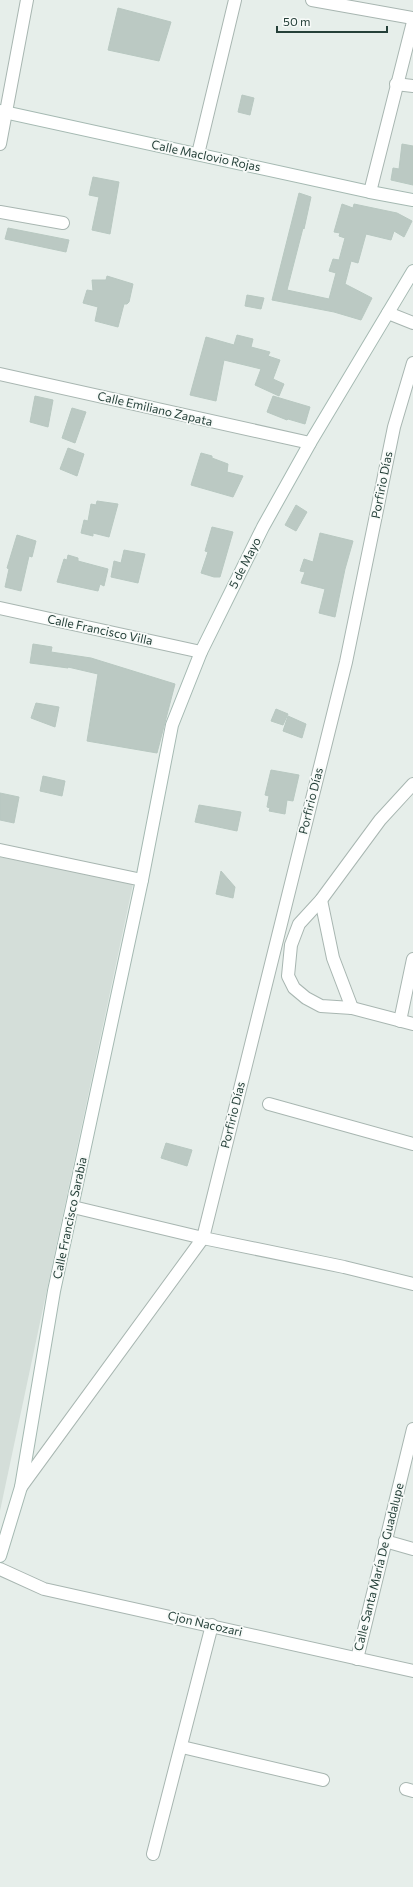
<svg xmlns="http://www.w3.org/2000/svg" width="413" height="1887" font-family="Commissioner,sans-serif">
<rect width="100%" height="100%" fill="#e6eeea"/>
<path fill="#d4ded9" d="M 0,857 L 133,884 L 0,1511 Z"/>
<g fill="#bbc9c3" stroke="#b8c8c1">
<path d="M 118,8 L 171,22 L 159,61 L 108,50 Z"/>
<path d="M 242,95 L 254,98 L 250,115 L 238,112 Z"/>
<path d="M 402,144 L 413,146 L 413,185 L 391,180 L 393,168 L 399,169 Z"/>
<path d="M 93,177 L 119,182 L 110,234 L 92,230 L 99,197 L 89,195 Z"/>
<path d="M 299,193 L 311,197 L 304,229 L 303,228 L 287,290 L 329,299 L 336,273 L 329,271 L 333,259 L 339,260 L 345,238 L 339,236 L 340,233 L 334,232 L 342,204 L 353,208 L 354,204 L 397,213 L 412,221 L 404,237 L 394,231 L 391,240 L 366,234 L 358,263 L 351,261 L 345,284 L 372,298 L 361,320 L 334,312 L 272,300 Z"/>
<path d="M 8,228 L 69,240 L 66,252 L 5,239 Z"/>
<path d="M 107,276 L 133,284 L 129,302 L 127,304 L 124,304 L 118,327 L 95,321 L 98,307 L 83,303 L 87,290 L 93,291 L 92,280 L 106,280 Z"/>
<path d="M 247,295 L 264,298 L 261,309 L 245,306 Z"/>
<path d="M 237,335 L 253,339 L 251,347 L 270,352 L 268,356 L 280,360 L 273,379 L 284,384 L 279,396 L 255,385 L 261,369 L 224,360 L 216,401 L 190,395 L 206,337 L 234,345 Z"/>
<path d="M 35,396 L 53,400 L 48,427 L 30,422 Z"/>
<path d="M 273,396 L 310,407 L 305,424 L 288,419 L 287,420 L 267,412 Z"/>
<path d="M 72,408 L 86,412 L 75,443 L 62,438 Z"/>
<path d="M 68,448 L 84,454 L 77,476 L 60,469 Z"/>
<path d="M 201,453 L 212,456 L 212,458 L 228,464 L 227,472 L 243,476 L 233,497 L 191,485 Z"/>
<path d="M 97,501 L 118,504 L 109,537 L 93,533 L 93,536 L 81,533 L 84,520 L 88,521 L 91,504 L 96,505 Z"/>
<path d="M 296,505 L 307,512 L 296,531 L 285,525 Z"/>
<path d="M 212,527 L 233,532 L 220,577 L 214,577 L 201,573 L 208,552 L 205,551 Z"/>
<path d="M 320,533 L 353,541 L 345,569 L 335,617 L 319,613 L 325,589 L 301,583 L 305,572 L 300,571 L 304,559 L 313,562 Z"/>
<path d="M 17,535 L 36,541 L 32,557 L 29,556 L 21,591 L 5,587 L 9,569 L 7,568 Z"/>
<path d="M 124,550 L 145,554 L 138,583 L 111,577 L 114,561 L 121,563 Z"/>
<path d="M 68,555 L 78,558 L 78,561 L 108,569 L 104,586 L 100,584 L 98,591 L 57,582 L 64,559 L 67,560 Z"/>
<path d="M 33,644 L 52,647 L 51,652 L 91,658 L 175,684 L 157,753 L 87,741 L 98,674 L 68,667 L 68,668 L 30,663 Z"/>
<path d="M 36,703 L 59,707 L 55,727 L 31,718 Z"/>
<path d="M 276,709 L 288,714 L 283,725 L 271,721 Z"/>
<path d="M 288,716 L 306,724 L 302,738 L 283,731 Z"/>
<path d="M 271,770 L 299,775 L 293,801 L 287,800 L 285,814 L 269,811 L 270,808 L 267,807 L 269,796 L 265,795 Z"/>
<path d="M 43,776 L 65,781 L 62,796 L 40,791 Z"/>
<path d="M 0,793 L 19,797 L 14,823 L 0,820 Z"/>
<path d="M 199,805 L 241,812 L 237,831 L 195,822 Z"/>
<path d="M 221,871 L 235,887 L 233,898 L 216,894 Z"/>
<path d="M 166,1143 L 192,1150 L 187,1166 L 161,1158 Z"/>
</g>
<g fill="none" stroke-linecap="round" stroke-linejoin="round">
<g stroke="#a8b6b1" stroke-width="14">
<g id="street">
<path d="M 312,0 L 413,18"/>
<path d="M 396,84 L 413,86"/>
<path d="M 0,144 L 27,0"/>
<path d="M 198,154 L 235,0"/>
<path d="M 370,192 L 413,22"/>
<path d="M 0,212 L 63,223"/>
<path d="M 388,313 L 413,323"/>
<path d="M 0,374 L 310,443"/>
<path d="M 0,608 L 201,652"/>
<path d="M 413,784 L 380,820 L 321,900 L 299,924 L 291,945 L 288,976 L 294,988 L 306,998 L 321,1006 L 352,1008 L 413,1024"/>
<path d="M 0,850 L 142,880"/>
<path d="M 321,900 L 333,958 L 352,1008"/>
<path d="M 400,1021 L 413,959"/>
<path d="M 269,1104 L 413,1144"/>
<path d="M 73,1207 L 203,1238 L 344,1267 L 413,1284"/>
<path d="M 21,1487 L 203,1238 L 346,662 L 394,427 L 413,363"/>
<path d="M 385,1541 L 413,1549"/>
<path d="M 0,1569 L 44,1589 L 413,1671"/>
<path d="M 357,1659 L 413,1429"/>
<path d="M 182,1747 L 323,1780"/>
<path d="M 406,1789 L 413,1791"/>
<path d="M 153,1854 L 212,1625"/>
</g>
</g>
<g stroke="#a5b9b2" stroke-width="14">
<g id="secondary">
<path d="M 0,111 L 370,192 L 413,200"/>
<path d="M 0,1556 L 21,1487 L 54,1291 L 142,880 L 172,725 L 201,652 L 263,527 L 310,443 L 413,271"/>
</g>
</g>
<use href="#street" stroke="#fff" stroke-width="12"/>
<use href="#secondary" stroke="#fff" stroke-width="12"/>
</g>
<g text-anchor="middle" stroke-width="3.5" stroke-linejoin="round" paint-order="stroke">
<g font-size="12" fill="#254039" stroke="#f7faf8">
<text transform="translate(206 156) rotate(12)" y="4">Calle Maclovio Rojas</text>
<text transform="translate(155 409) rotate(13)" y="4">Calle Emiliano Zapata</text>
<text transform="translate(382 485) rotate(-79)" y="4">Porfirio Días</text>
<text transform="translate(245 563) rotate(-63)" y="4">5 de Mayo</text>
<text transform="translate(100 630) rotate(12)" y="4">Calle Francisco Villa</text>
<text transform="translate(311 801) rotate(-76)" y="4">Porfirio Días</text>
<text transform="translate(233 1115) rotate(-76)" y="4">Porfirio Días</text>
<text transform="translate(70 1218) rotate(-78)" y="4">Calle Francisco Sarabia</text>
<text transform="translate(379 1567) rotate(-76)" y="4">Calle Santa María De Guadalupe</text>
<text transform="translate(205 1624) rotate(13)" y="4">Cjon Nacozari</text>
</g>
</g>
<path d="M277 26v6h110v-6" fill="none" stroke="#254039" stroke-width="2"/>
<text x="283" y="26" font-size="12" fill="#254039" stroke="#f7faf8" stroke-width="3" paint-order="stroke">50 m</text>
</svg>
